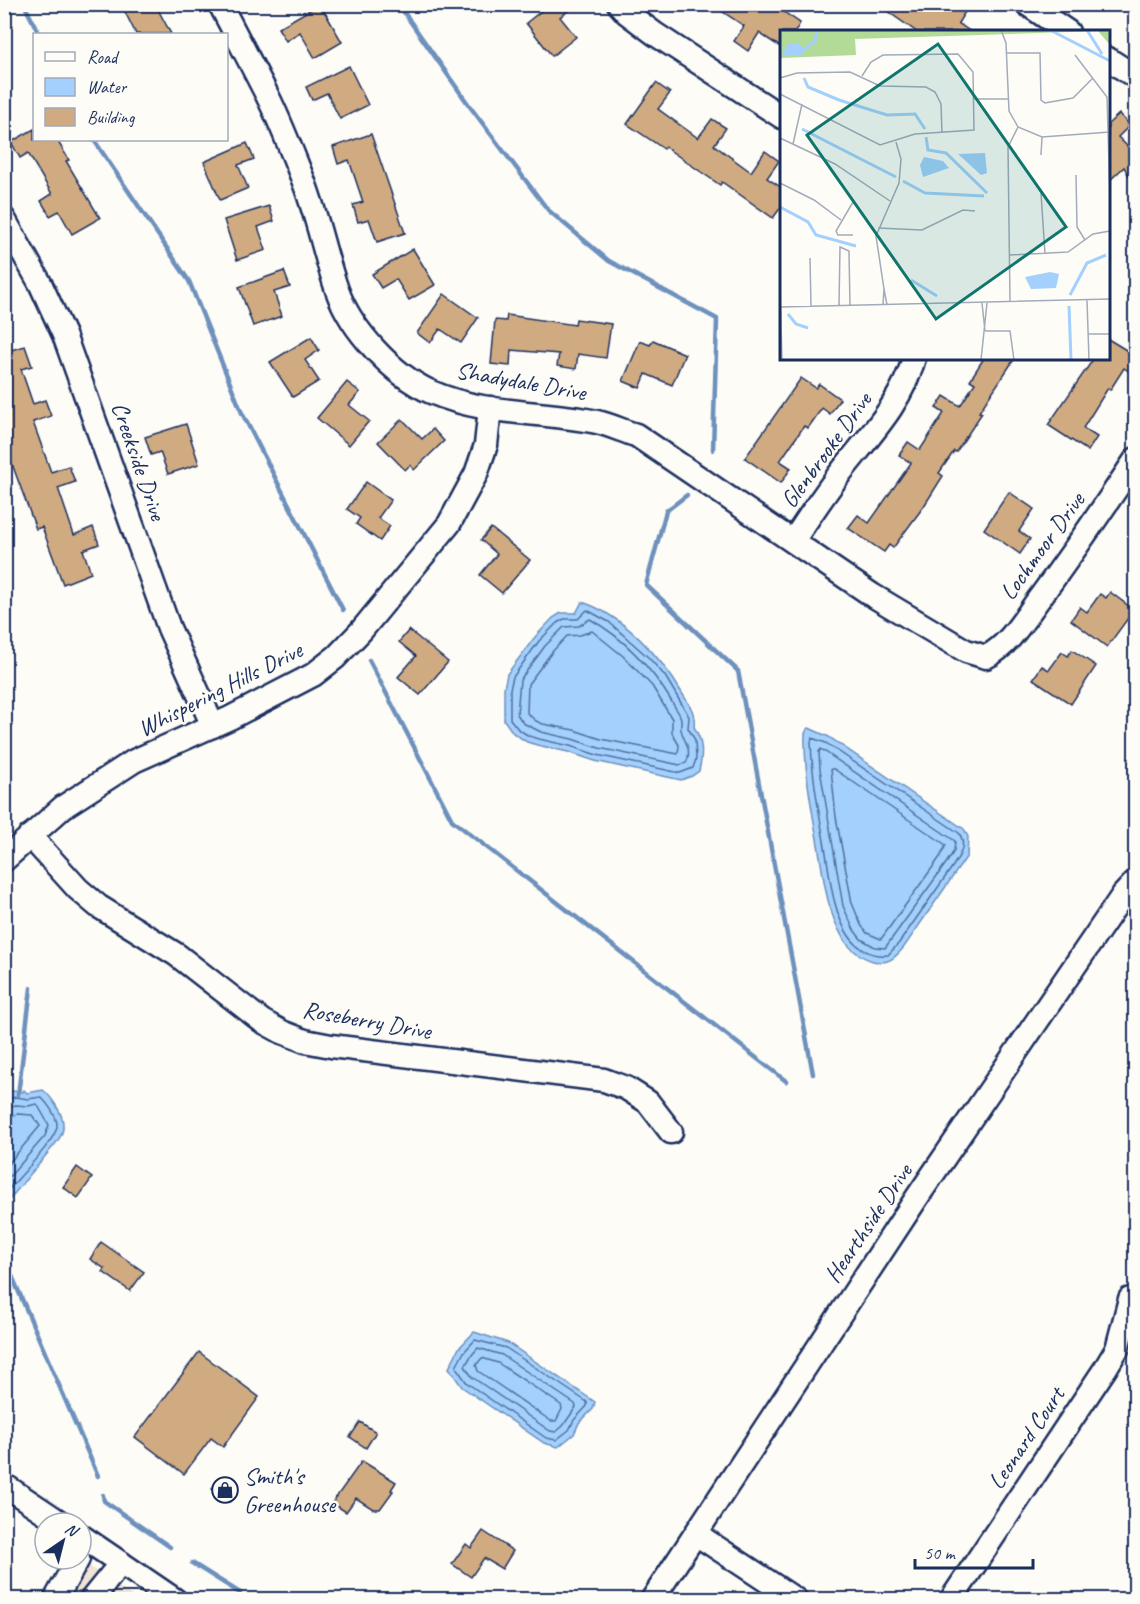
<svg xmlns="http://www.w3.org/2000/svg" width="1140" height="1604" font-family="Caveat,sans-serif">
<rect width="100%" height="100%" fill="#fdfcf7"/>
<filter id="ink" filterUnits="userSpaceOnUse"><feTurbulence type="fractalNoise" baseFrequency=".0167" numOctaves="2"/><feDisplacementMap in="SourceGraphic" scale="12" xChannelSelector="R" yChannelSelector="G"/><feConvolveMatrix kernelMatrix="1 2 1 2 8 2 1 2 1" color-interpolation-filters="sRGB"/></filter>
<g filter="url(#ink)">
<path fill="#f0e4d4" d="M 66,1559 L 79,1559 L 136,1599 L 39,1600 Z"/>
<g fill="#a3d0fd" stroke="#6d90bd" stroke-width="1.5">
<path d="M 582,602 C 623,615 661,657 682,693 C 689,705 696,712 694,727 C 703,741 703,754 699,771 L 692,776 L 681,780 L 595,761 L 568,752 L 537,745 L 527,742 L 513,733 L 504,720 L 504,688 L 507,674 L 535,637 L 553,618 L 561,613 L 576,613 Z"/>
<path d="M 809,728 L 829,737 L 964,829 L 968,837 L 967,856 L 904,947 C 895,958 888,965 873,961 C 860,957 848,948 842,936 C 825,907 823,871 817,839 C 811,805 804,769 805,734 L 807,729 Z"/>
<path d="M 24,1090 L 27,1093 L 43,1090 C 51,1096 63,1114 63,1124 C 64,1131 60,1138 56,1143 L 5,1205 L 5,1096 L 12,1091 L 23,1092 Z"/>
<path d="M 474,1332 L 508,1343 L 595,1402 L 593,1409 L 579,1423 L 574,1434 L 558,1447 L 544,1443 L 462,1387 L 449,1368 L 459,1348 Z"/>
</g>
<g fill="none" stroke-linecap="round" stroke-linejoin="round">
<g stroke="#516f9e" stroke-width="1.5">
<path d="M 587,610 L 609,622 L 649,658 L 665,676 L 687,713 L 689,717 L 688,728 L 695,740 L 696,759 L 693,768 L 680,773 L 597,755 L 570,746 L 539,739 L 529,736 L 518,729 L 510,719 L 510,689 L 513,677 L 539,641 L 557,623 L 564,619 L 578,619 Z"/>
<path d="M 590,619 C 624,638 652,669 672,702 C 674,707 680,713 681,719 C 682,724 679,727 682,733 C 686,744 692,751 686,763 L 680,765 L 599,748 L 572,739 L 541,732 L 523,723 L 517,714 L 520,680 L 545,646 L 564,627 L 579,626 Z"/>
<path d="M 592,631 L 623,656 L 652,686 L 672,719 L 672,733 L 679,745 L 678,754 L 601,739 L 574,730 L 543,724 L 536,721 L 527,713 L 528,684 L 552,652 L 567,636 L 580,635 Z"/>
<path d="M 812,738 L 826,743 L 959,833 C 967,845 960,855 953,866 L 899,943 L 888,955 C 872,957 858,949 849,936 C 832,911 830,876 825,847 C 819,812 812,777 811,742 Z"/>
<path d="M 821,749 L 955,841 L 954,851 L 947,862 L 885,948 L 875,947 L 861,939 L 854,930 L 843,906 L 820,769 L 819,752 Z"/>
<path d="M 831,769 L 834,769 L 946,845 L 940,857 L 881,939 L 867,933 L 861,925 L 852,903 L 836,817 Z"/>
<path d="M 4,1100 L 16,1097 L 28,1099 L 41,1097 C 47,1103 57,1116 57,1125 C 58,1139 15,1181 4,1195"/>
<path d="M 4,1108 L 16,1105 L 28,1106 L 37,1104 L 49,1125 L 45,1136 L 4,1183"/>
<path d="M 4,1117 L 18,1114 L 32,1115 L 40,1126 L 4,1169"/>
<path d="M 475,1340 L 506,1348 L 587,1402 L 587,1406 L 574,1420 L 569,1430 L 556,1440 L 546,1438 L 467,1383 L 456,1367 L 464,1352 Z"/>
<path d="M 478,1348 L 502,1355 L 575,1404 L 576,1407 L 563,1426 L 556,1432 L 550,1431 L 472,1377 L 465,1366 L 471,1356 Z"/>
<path d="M 482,1358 L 498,1363 L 561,1405 L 562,1409 L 556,1421 L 551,1421 L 478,1371 L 476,1365 Z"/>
</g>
<g stroke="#6d90bd" stroke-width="4.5">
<path d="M 24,4 L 39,34"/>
<path d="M 398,4 L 471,108 L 548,210 L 609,261 L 717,319 L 713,450"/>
<path d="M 94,140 L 189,281 L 242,413 L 343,610"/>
<path d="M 687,495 L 666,511 L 646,585 L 738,671 L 813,1074"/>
<path d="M 369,660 L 452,820 L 786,1081"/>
<path d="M 18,1095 L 31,988"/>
<path d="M 12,1276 L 98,1476"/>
<path d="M 103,1495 L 104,1501 L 170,1547"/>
<path d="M 192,1563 L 240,1593"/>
</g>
</g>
<g fill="#d0ab82" stroke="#1b2f5e" stroke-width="1.5">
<path d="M 121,4 L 155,4 L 171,34 L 136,34 Z"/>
<path d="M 320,4 L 342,42 L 315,58 L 300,32 L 286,41 L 278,28 Z"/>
<path d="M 550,4 L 577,4 L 560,17 L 576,37 L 552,56 L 526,23 Z"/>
<path d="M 711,4 L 772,4 L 800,23 L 795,32 L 782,32 L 782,48 L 759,33 L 748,51 L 734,41 L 744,26 Z"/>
<path d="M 877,4 L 970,4 L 958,23 L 971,32 L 917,32 Z"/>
<path d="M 349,66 L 368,105 L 340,119 L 327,93 L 312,100 L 306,87 Z"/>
<path d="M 656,83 L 670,93 L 658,109 L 698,138 L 712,119 L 726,128 L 714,145 L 751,172 L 765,151 L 779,161 L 767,178 L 782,188 L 782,206 L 773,218 L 722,182 L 720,185 L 665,147 L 664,149 L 627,124 Z"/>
<path d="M 1119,114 L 1130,125 L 1118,137 L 1136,155 L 1136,188 L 1124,167 L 1108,182 L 1108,124 Z"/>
<path d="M 34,129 L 34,140 L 57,140 L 69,160 L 66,161 L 100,218 L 72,234 L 59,211 L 50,216 L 41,201 L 52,194 L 28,153 L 20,158 L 11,142 Z"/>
<path d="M 371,134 L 405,233 L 377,242 L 369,219 L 358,222 L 353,205 L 363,202 L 349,160 L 338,164 L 333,147 Z"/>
<path d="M 247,143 L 254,159 L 238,165 L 248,188 L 220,200 L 204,162 Z"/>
<path d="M 269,206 L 274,221 L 258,227 L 266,250 L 237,260 L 224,220 Z"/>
<path d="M 413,249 L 435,285 L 409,300 L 396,279 L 381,288 L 372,274 Z"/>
<path d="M 284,271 L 290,287 L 274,292 L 282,316 L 253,326 L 239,287 Z"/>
<path d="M 444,294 L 478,318 L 461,343 L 440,329 L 430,343 L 417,333 Z"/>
<path d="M 507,315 L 575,325 L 576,319 L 611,324 L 606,358 L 578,354 L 576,369 L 557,366 L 559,354 L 511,350 L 510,366 L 491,364 L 495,320 L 506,321 Z"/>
<path d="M 311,337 L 319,350 L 305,360 L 319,381 L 293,397 L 270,362 Z"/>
<path d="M 1108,339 L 1136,356 L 1136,376 L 1124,368 L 1110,390 L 1108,388 L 1083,428 L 1097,437 L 1088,451 L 1048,425 L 1094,358 L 1108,358 Z"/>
<path d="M 653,340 L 685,354 L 672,385 L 646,374 L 640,388 L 623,381 L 640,341 L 650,345 Z"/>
<path d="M 25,346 L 32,366 L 21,369 L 33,404 L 45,400 L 51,416 L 33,422 L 51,472 L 69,466 L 75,482 L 58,488 L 74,535 L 93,527 L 99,544 L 83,550 L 91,573 L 63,584 L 42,527 L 36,529 L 4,442 L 4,352 Z"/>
<path d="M 984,358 L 1015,358 L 979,412 L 982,413 L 956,452 L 954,451 L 939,473 L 943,476 L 924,506 L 893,548 L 889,545 L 884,552 L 848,528 L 858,515 L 869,523 L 911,463 L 899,455 L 908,442 L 920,450 L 944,413 L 936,408 L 944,396 L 960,406 L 975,383 L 970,380 Z"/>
<path d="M 801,378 L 816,388 L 819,384 L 840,399 L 830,414 L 822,408 L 808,428 L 804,426 L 780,461 L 791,468 L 781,483 L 745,458 Z"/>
<path d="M 347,382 L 360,392 L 349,405 L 369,421 L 349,445 L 317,418 Z"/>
<path d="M 402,419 L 422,439 L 433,429 L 444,441 L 414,470 L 410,465 L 405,470 L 378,442 Z"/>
<path d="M 186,424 L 199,464 L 168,474 L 160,452 L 151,455 L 145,437 Z"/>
<path d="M 366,482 L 391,500 L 378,518 L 390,526 L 380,541 L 356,524 L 360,518 L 347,509 Z"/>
<path d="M 1009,492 L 1034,509 L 1019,531 L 1030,539 L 1020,554 L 984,529 Z"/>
<path d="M 491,528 L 530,560 L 502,593 L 480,575 L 497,554 L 481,540 Z"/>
<path d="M 1110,592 L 1134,610 L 1107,647 L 1071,620 L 1080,607 L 1087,612 L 1100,594 L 1106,598 Z"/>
<path d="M 409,630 L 448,662 L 420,695 L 398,677 L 416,656 L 399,642 Z"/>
<path d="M 1072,650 L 1096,666 L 1071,704 L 1033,679 L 1042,666 L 1049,670 L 1062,652 L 1068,656 Z"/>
<path d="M 77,1167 L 92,1178 L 78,1198 L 63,1187 Z"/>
<path d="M 101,1242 L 144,1272 L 130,1291 L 103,1272 L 105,1269 L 90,1259 Z"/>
<path d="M 199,1352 L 259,1397 L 223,1447 L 211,1438 L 184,1474 L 135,1437 Z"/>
<path d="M 360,1422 L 376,1432 L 366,1448 L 350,1437 Z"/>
<path d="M 362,1461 L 396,1482 L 391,1490 L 393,1491 L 380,1509 L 373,1509 L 356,1498 L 346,1512 L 332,1503 Z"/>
<path d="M 219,1479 L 237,1492 L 229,1502 L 212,1489 Z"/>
<path d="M 483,1531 L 513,1551 L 502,1569 L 484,1558 L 471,1577 L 452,1564 L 466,1544 L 471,1548 Z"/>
</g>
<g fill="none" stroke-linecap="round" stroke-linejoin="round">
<g stroke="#1b2f5e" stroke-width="27">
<g id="minor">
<path d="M 220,4 C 237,37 254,69 270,101 C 282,126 292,152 302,177 C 317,214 324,253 337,290 C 351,330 393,375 431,392 C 484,415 542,411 597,422 C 610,425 623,431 636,435 L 872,595 L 966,651 L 986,657 C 1010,645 1025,617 1041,596 C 1074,551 1105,506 1136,459"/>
<path d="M 619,4 L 627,13 L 655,34 L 782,117"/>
<path d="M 1027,4 L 1068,32"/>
<path d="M 1108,59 L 1136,77"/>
<path d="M 4,219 L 40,283 L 64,335 L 169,628 L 213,726"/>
<path d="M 793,541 C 809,517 824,494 841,472 C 869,436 902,403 914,358"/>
<path d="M 30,836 L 78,889 L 98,906 L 177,955 L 262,1021 L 282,1032 L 305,1041 L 331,1046 L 604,1080 L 626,1088 L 648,1102 L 671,1132"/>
<path d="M 4,860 L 63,807 L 134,761 L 230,718 L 313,675 L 336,657 L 361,631 L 449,524 L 476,474 L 486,445 L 490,408"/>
<path d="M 4,1485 L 61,1523"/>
<path d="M 696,1534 L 796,1600"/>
<path d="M 81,1536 L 175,1600"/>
<path d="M 55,1600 L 78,1559"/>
<path d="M 91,1600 L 121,1563"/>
<path d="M 652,1600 L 918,1196 L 1123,895 L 1136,881"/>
<path d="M 951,1600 L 1105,1369 L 1117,1349 L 1130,1299"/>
</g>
</g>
<use href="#minor" stroke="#fdfcf7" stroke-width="22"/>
</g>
</g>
<defs>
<g id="shop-ring" transform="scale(1.35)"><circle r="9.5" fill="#fdfcf7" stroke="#1b2f5e" stroke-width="1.5"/><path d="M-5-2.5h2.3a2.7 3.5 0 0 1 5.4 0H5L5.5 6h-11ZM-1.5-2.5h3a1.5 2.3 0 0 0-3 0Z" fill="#1b2f5e"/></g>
</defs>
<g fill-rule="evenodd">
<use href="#shop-ring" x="225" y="1490"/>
</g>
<g text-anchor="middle" stroke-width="5" stroke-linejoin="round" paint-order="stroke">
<g font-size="24" fill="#1b2f5e" stroke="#fdfcf7">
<text transform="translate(521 381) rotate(10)" y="8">Shadydale Drive</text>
<text transform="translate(826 450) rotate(-54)" y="8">Glenbrooke Drive</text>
<text transform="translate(139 461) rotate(71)" y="8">Creekside Drive</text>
<text transform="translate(1042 546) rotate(-54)" y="8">Lochmoor Drive</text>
<text transform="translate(220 689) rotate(-27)" y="8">Whispering Hills Drive</text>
<text transform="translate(367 1020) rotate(10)" y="8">Roseberry Drive</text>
<text transform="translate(868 1223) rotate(-56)" y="8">Hearthside Drive</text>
<text transform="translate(1026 1438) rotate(-56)" y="8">Leonard Court</text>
</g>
<g font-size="24" fill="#1b2f5e" stroke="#fdfcf7" text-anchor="start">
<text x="244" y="1484">Smith's<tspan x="244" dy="28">Greenhouse</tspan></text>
</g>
</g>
<g transform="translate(780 30)">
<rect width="330" height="330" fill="#fdfcf7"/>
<path d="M 0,0 L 330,0 L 330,15 L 318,1 L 75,9 L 76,25 L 0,28 Z" fill="#b2db98"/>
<path d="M 8,14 L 20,14 L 24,20 L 22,26 L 2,25 ZM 205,123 L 207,143 L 201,145 L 178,124 ZM 144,127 L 163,131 L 169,138 L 143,147 L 140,135 ZM 270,242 L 279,244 L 276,258 L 251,259 L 245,247 Z" fill="#a3d0fd"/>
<path fill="none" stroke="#a3d0fd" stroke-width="3" d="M 270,0 L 330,31M 307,0 L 322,24M 24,20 L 35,11 L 37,0M 24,48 L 28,57 L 59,70 L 107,85 L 135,84 L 145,99M 22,99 L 116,147M 146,107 L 148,120 L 166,123 L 207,163M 123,151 L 145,163 L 204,166M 0,177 L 28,192 L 36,205 L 76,216M 131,250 L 157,266M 290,265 L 307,233 L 326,225M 289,276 L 291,330M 8,284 L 16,294 L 28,298"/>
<path fill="none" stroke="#a3aaba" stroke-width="1.5" d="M 221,0 L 226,13 L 229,81 L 238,97 L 262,107 L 330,102M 227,23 L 260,23 L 261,70 L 265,73 L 293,68 L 313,48M 295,25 L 327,67 L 330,168M 0,48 L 17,43 L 70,42 L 100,56 L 146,57 L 155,62 L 161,74 L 162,103M 0,64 L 100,115 L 135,104 L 194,100 L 193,42 L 178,24 L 103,25 L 91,32 L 82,46M 194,69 L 228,69M 0,108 L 55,134 L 110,171M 13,114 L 22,74M 261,125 L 262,107M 296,145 L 297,197 L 305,210M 0,153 L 34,170 L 61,190M 261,163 L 265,224M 73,172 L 56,201 L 58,205 L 73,205M 98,198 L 142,200 L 183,180 L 195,181M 230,225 L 288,222 L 313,204 L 330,201M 30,228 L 31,277M 0,258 L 2,330M 104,259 L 96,206 L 119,153 L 121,129 L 116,112M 307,270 L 309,330M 230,272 L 228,117 L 238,97M 202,273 L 205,301M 103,275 L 104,259 L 107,275M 59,276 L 60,217 L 69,221 L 70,276M 0,277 L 330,269M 205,301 L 230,301 L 234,330M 308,304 L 330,304M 201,330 L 207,273"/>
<path fill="#0f766e" fill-opacity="0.15" stroke="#0f766e" stroke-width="3" d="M 158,14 L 286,197 L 156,289 L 27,105 Z"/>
<rect width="330" height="330" fill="none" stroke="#1b2f5e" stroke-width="3"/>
</g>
<rect width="1140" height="1604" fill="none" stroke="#fdfcf7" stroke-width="24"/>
<rect x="12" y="12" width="1116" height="1580" fill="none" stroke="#1b2f5e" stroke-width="2" filter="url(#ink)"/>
<rect x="33" y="33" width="195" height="108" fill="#fdfcf7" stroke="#a3aaba" stroke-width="1.5"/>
<rect x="45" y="52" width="30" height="9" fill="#fdfcf7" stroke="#a3aaba" stroke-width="1.5"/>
<text x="87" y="63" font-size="18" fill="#1b2f5e">Road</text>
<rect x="45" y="78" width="30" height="18" fill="#a3d0fd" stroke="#a3aaba" stroke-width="1.5"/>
<text x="87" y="93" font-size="18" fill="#1b2f5e">Water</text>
<rect x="45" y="108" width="30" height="18" fill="#d0ab82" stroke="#a3aaba" stroke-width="1.5"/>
<text x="87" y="123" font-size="18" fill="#1b2f5e">Building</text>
<g transform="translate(63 1541) rotate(35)"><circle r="28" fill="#fdfcf7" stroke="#a3aaba" stroke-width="1.5"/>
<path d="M0-4.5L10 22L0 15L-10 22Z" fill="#1b2f5e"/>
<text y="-9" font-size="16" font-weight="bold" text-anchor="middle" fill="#1b2f5e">N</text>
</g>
<path d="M915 1559v9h118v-9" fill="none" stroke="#1b2f5e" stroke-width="3"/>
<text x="924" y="1559" font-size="18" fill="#1b2f5e" stroke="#fdfcf7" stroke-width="4.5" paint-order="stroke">50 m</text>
</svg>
